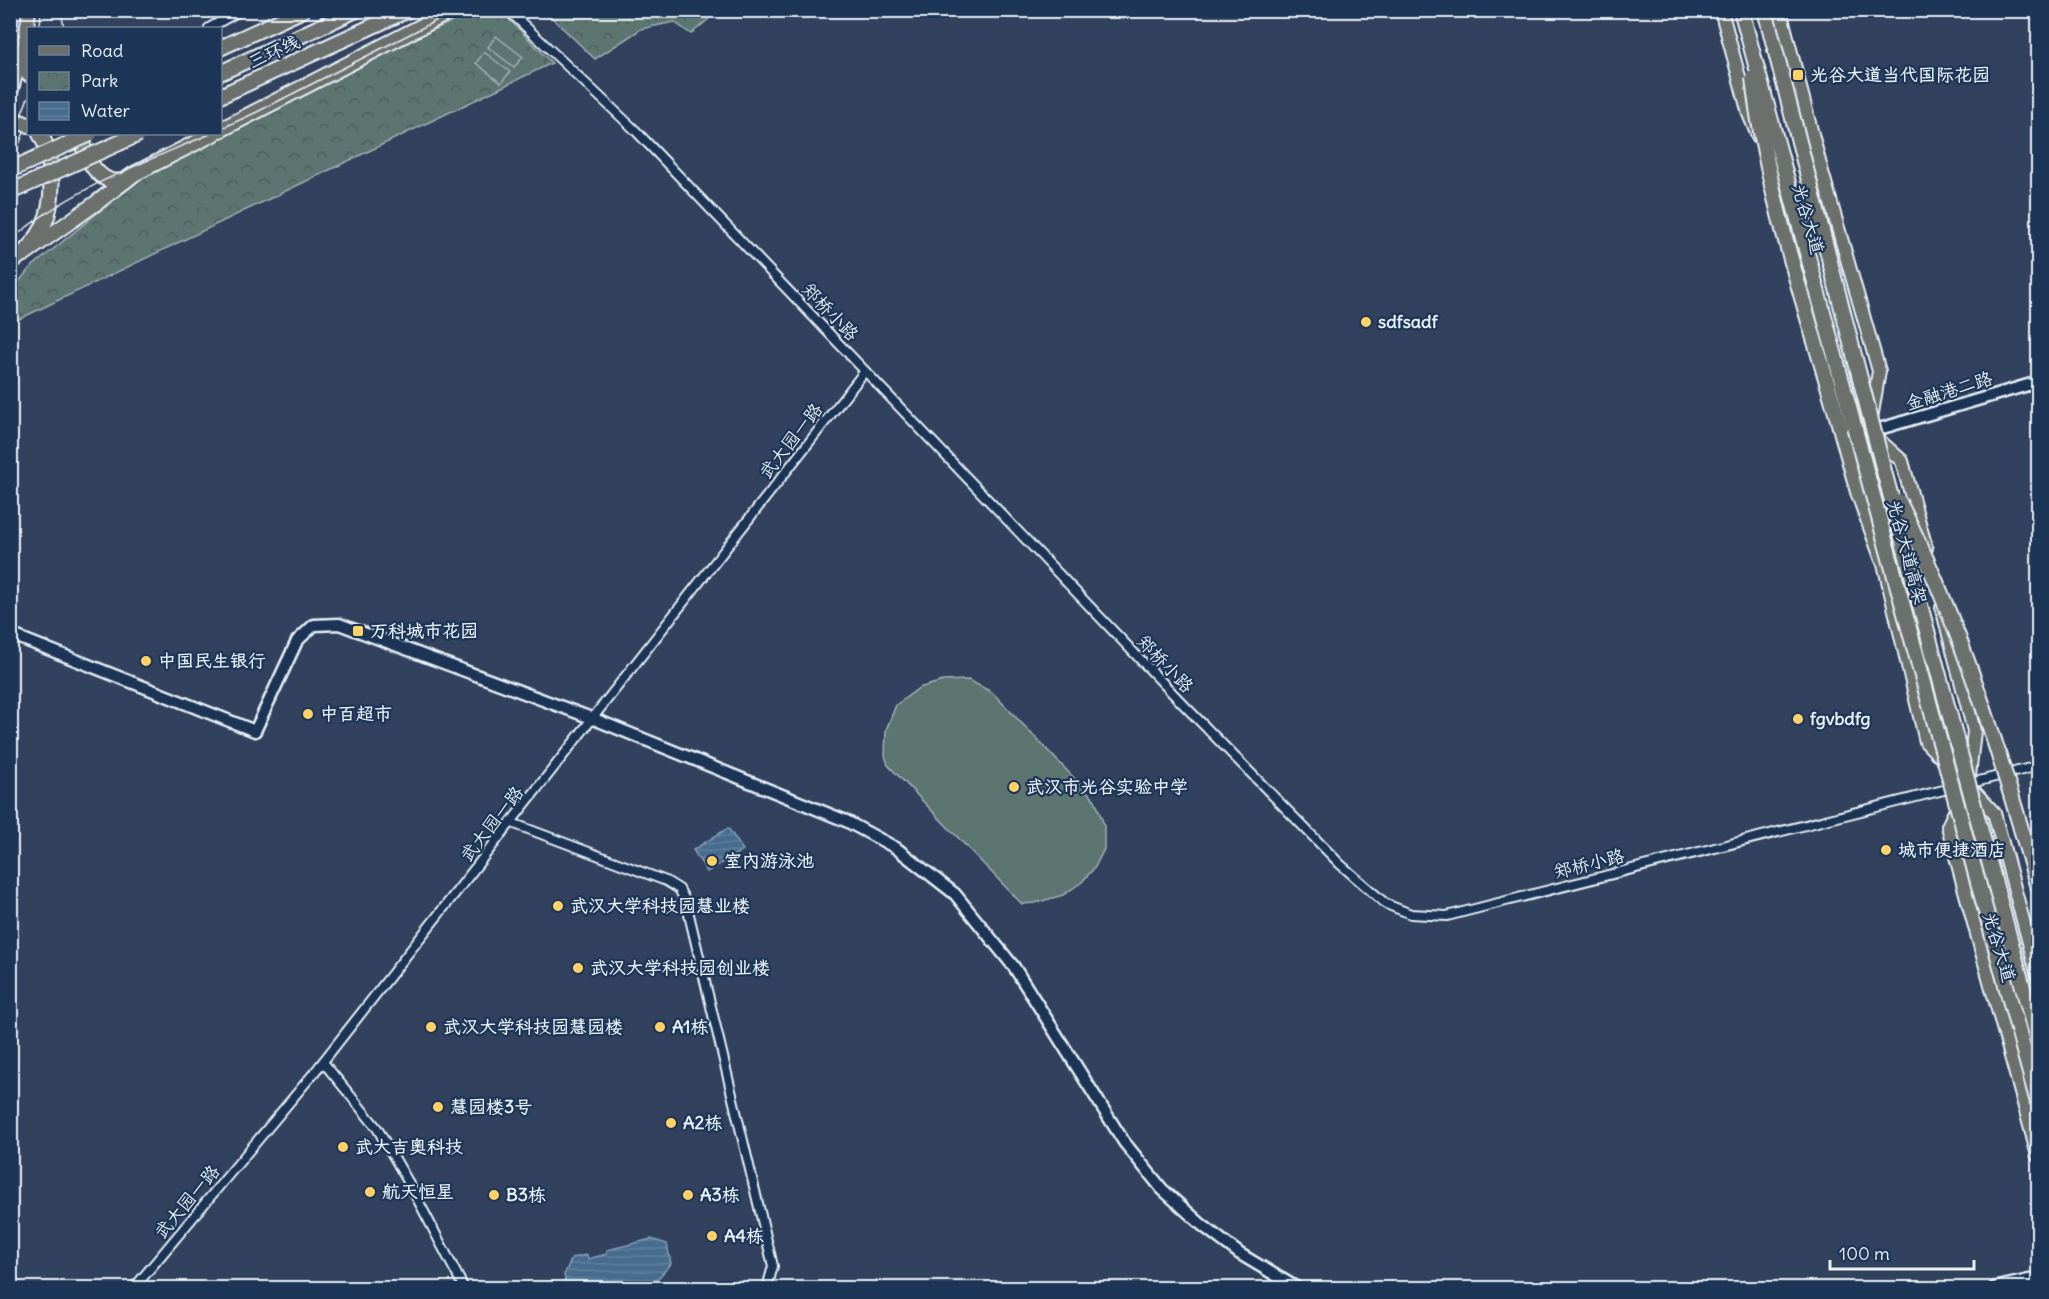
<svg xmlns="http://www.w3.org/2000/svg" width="2049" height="1299" font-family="Delius,'LXGW WenKai TC',sans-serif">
<defs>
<pattern id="park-crowns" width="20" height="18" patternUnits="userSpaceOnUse" patternTransform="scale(1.5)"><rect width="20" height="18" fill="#5b7471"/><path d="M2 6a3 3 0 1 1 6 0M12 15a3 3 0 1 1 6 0" fill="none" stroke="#4f5c5c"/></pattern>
<pattern id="water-rules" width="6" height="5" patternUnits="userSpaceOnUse" patternTransform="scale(1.5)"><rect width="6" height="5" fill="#466c8e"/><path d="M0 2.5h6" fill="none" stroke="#61819f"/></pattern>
</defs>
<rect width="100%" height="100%" fill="#32415e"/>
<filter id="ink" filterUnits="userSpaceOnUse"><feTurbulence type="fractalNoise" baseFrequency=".0167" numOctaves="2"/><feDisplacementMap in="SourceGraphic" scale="12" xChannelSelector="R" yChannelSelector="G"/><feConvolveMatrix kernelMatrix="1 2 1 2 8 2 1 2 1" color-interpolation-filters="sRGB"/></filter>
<g filter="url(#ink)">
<g fill="url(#park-crowns)" stroke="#a2b2b4" stroke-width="1.5">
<path d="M 475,11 L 501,11 L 552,63 L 11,323 L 11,292 L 29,269 L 118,196 L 127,170 Z"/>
<path d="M 545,11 L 718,11 L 691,34 L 674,22 L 641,29 L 595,59 Z"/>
</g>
<g fill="#5b7471" stroke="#a2b2b4" stroke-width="1.5">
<path d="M 496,36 L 523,57 L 514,67 L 488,47 Z"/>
<path d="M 484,52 L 510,72 L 501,83 L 476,63 Z"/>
<path d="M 968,680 L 992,692 L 1095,800 L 1104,825 L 1104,849 L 1095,867 L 1082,882 L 1063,895 L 1035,903 L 1022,904 L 888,765 L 885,755 L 886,730 L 896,705 L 919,688 L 943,681 Z"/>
</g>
<g fill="url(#water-rules)" stroke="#87a1b8" stroke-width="1.5">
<path d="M 728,828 L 743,850 L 707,872 L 693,850 Z"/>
<path d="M 651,1239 L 667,1244 L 671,1264 L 649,1288 L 567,1288 L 564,1275 L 572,1258 L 587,1255 L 588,1259 L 607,1254 L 607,1250 Z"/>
</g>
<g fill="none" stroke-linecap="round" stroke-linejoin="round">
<g stroke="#e8f1f8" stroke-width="12">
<g id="street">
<path d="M 508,10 L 635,130 L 1180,701 L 1340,864 L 1386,904 L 1411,914 L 1447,916 L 2038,766"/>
<path d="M 209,28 L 241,10"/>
<path d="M 512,823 L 666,881 L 679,889 L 686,902 L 773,1266 L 767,1288"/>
<path d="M 323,1062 L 377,1128 L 410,1185 L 464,1288"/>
<path d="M 134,1288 L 318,1068 L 865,371"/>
</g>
</g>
<g stroke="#e8f1f8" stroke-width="15">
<g id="secondary">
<path d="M 1869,432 L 2038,382"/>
<path d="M 10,634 L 255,731 L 297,641 L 314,625 L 339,624 L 594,719 L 846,821 L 896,848 L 955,894 L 1014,967 L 1124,1142 L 1162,1189 L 1202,1225 L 1240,1254 L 1297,1288"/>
<path d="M 1994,1288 L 2038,1278"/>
</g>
</g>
<g stroke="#e8f1f8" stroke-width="16">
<g id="primary">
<path d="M 1721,10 L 1749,114 L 1758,136"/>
<path d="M 1780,10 L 1820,165 L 1879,371 L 1871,419"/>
<path d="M 10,96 L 25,43 L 29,10"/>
<path d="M 1771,165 L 1782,189 L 1823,338"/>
<path d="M 1850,404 L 1869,432 L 1864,461"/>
<path d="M 1873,435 L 1902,461 L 1926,548"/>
<path d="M 1881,551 L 1926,742 L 1968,785 L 1948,826 C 1976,936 2009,1045 2038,1156"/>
<path d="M 1942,608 L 1974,731 L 1968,785 L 1994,813 L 2038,976"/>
</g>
</g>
<g stroke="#e8f1f8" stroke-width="18">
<g id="highway">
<path d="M 26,39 L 28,74"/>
<path d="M 220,48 L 303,10"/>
<path d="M 220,73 L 356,10"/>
<path d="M 220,96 L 408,10"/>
<path d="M 10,118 L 28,125"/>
<path d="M 220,130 L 453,10"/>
<path d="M 79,134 C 84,151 92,175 111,181 C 114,182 121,181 125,181"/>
<path d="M 24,254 L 99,201 L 134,174 L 213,134"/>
<path d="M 10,263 C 43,241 54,212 51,174 C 50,159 48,146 40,134"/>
<path d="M 1840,427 L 1858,492 L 1883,560"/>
</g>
</g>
<use href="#street" stroke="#1d3557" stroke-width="8"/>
<use href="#secondary" stroke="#1d3557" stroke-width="10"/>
<use href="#primary" stroke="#6c706d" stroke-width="12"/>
<use href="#highway" stroke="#6c706d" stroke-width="14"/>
<g stroke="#e8f1f8" stroke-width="1.5">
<path d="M 61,10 L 64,28"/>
<path d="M 40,28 L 41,10"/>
<path d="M 220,129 L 255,113 L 457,10"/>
<path d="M 10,143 L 28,98"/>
<path d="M 10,165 L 24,133"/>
<path d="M 10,241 C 67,190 141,164 210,134"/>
</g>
<g stroke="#e8f1f8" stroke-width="18" stroke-linecap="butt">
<g id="highway-bridge">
<path d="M 1741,10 L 2038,1103"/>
<path d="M 1765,10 L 1885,475 L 2038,1043"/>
<path d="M 1753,78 C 1766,194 1808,314 1840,427"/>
<path d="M 10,170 L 90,134"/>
<path d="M 10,192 L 139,134"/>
<path d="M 1899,502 C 1961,624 2001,756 2038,888"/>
</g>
</g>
<use href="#highway-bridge" stroke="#6c706d" stroke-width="14"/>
</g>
</g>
<g fill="#ffd166" stroke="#1d3557" stroke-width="2">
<rect x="1792" y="69" width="12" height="12" rx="3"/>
<circle cx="1366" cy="322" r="6"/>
<rect x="352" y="625" width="12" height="12" rx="3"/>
<circle cx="146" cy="661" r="6"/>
<circle cx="308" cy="714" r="6"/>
<circle cx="1798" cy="719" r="6"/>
<circle cx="1014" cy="787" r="6"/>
<circle cx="1886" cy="850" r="6"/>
<circle cx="712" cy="861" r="6"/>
<circle cx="558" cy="906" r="6"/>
<circle cx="578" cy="968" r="6"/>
<circle cx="431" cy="1027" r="6"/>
<circle cx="660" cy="1027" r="6"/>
<circle cx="438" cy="1107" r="6"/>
<circle cx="671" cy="1123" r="6"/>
<circle cx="343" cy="1147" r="6"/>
<circle cx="370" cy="1192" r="6"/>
<circle cx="494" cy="1195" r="6"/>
<circle cx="688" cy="1195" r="6"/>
<circle cx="712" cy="1236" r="6"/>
</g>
<g text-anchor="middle" stroke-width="4.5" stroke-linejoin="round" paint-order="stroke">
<g font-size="18" fill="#e8f1f8" stroke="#1d3557">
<text transform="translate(274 52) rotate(-25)" y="6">三环线</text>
<text transform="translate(1808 219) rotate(74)" y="6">光谷大道</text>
<text transform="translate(830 312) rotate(46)" y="6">郑桥小路</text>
<text transform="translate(1949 391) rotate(-17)" y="6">金融港二路</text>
<text transform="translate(791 441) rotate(-52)" y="6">武大园一路</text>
<text transform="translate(1907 552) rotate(75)" y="6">光谷大道高架</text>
<text transform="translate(1165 664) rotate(46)" y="6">郑桥小路</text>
<text transform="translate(492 824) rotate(-52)" y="6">武大园一路</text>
<text transform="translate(1589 864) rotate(-14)" y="6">郑桥小路</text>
<text transform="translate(1999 947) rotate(73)" y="6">光谷大道</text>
<text transform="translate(187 1202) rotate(-50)" y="6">武大园一路</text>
</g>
<g font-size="18" font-weight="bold" fill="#e8f1f8" stroke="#1d3557" text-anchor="start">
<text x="1810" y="81">光谷大道当代国际花园</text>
<text x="1378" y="328">sdfsadf</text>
<text x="370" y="637">万科城市花园</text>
<text x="158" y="667">中国民生银行</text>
<text x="320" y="720">中百超市</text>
<text x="1810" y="725">fgvbdfg</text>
<text x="1026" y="793">武汉市光谷实验中学</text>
<text x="1898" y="856">城市便捷酒店</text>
<text x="724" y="867">室内游泳池</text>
<text x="570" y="912">武汉大学科技园慧业楼</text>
<text x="590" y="974">武汉大学科技园创业楼</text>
<text x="443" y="1033">武汉大学科技园慧园楼</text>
<text x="672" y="1033">A1栋</text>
<text x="450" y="1113">慧园楼3号</text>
<text x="683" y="1129">A2栋</text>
<text x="355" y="1153">武大吉奥科技</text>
<text x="382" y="1198">航天恒星</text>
<text x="506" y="1201">B3栋</text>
<text x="700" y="1201">A3栋</text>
<text x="724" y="1242">A4栋</text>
</g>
</g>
<rect width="2049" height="1299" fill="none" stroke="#1d3557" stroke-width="36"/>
<rect x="18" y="18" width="2013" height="1263" fill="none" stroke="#e8f1f8" stroke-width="2" filter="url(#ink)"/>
<rect x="27" y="27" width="195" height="108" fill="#1d3557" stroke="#6e8097" stroke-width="1.5"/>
<rect x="39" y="46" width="30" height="9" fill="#6c706d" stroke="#6e8097" stroke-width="1.5"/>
<text x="81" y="57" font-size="18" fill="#e8f1f8">Road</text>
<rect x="39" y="72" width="30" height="18" fill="url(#park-crowns)" stroke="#6e8097" stroke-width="1.5"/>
<text x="81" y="87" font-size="18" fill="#e8f1f8">Park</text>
<rect x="39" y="102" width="30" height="18" fill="url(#water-rules)" stroke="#6e8097" stroke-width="1.5"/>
<text x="81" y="117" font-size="18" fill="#e8f1f8">Water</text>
<path d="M1830 1260v9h144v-9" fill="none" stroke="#e8f1f8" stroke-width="3"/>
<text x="1839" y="1260" font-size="18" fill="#e8f1f8" stroke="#1d3557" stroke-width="4.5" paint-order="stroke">100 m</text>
</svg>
